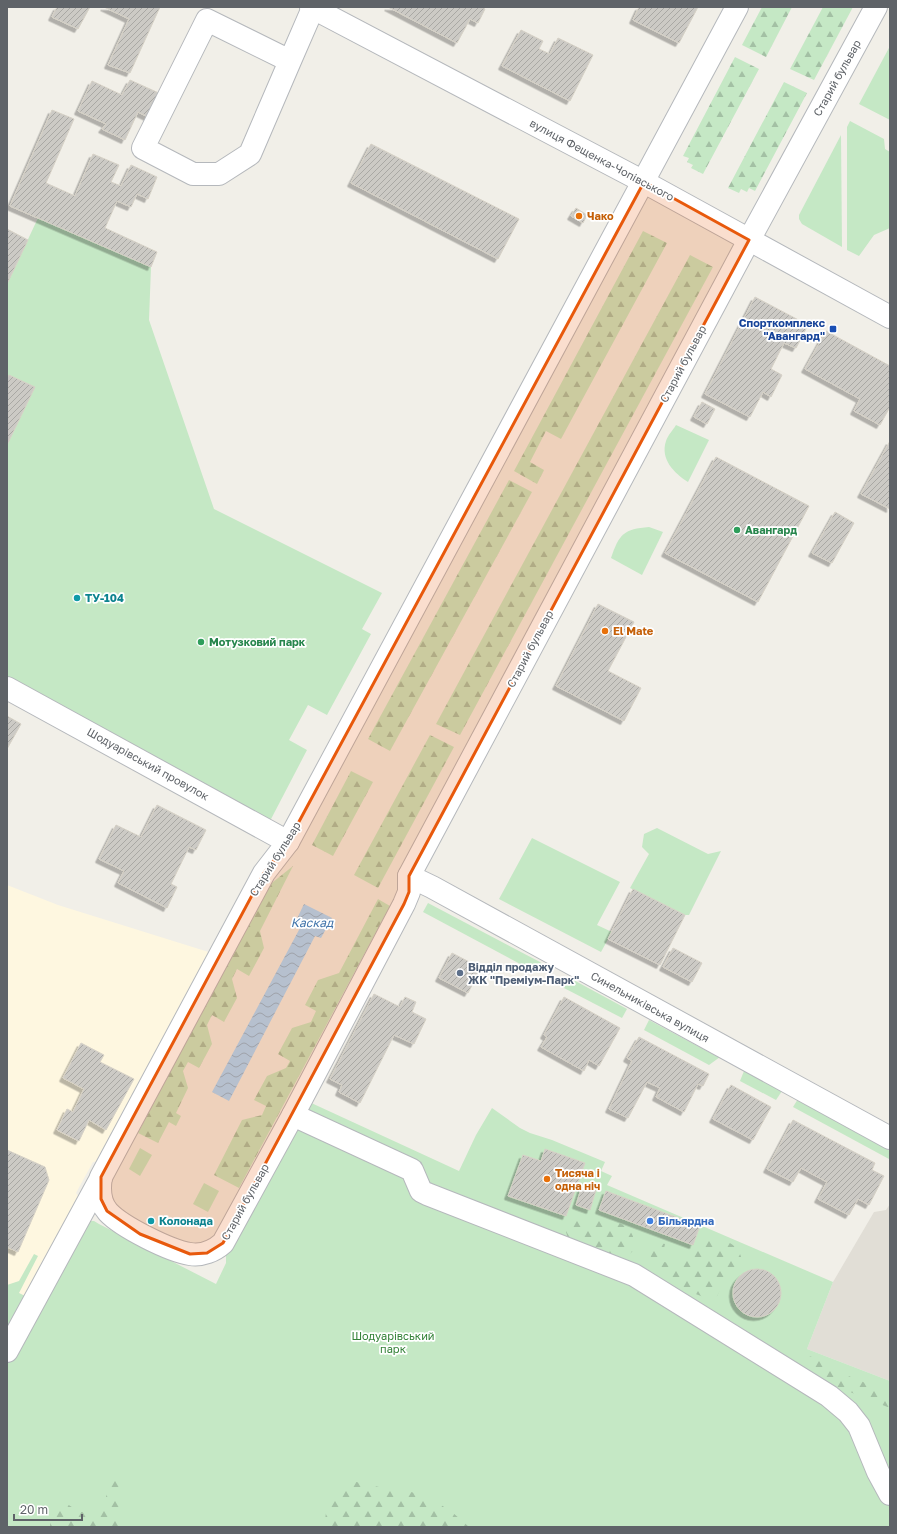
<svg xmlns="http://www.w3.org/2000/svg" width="897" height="1534" font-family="'Golos Text',sans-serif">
<defs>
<pattern id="forest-firs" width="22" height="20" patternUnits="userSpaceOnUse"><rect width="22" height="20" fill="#c5e8c5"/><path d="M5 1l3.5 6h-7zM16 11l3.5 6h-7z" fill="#a3c0a4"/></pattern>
<pattern id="water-waves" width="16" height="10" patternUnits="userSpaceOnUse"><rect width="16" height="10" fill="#aadaff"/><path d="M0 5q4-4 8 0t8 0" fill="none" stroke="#8eb4d2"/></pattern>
<pattern id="building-hatch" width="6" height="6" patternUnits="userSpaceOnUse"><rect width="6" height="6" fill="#cccac5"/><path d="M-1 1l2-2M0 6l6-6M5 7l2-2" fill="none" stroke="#a9a8a4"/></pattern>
<filter id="shadow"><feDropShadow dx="-3.5" dy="3.5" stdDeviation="0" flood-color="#0004"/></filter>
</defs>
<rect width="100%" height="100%" fill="#f1efe8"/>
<path fill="#fef7e0" d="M 7,885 L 58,905 L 215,954 L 100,1161 L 93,1162 L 76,1193 L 79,1197 L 29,1298 L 7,1287 Z"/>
<path fill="#e1ded6" d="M 890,1204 L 890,1381 L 807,1349 L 833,1282 L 874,1212 L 886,1210 Z"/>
<g fill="#c5e8c5">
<path d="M 890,46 L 890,120 L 859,104 Z"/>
<path d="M 850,121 L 884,139 L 885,149 L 890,152 L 890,228 L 874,235 L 859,256 L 847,250 L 847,127 Z"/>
<path d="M 841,135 L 842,247 L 802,224 L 799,219 L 799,215 Z"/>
<path d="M 38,218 L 151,267 L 149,320 L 214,509 L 382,593 L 362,629 L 371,634 L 327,715 L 308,705 L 289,740 L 307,750 L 270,821 L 7,678 L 7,284 Z"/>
<path d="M 676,425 L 709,440 L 688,482 C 674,473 660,459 666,441 C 668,435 673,430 676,425 Z"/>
<path d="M 649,527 L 663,532 L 642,575 L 611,558 C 619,534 624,529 649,527 Z"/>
<path d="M 657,828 L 708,854 L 721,851 L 689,915 L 685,915 L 630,888 L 649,854 L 642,847 L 644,834 Z"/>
<path d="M 532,838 L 620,882 L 597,925 L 612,932 L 601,952 L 499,899 Z"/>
<path d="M 428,903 L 540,962 L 542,964 L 537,973 L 423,912 Z"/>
<path d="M 568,977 L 627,1009 L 622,1018 L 562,987 Z"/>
<path d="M 649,1020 L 716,1056 L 720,1057 L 709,1065 L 644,1030 Z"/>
<path d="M 744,1071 L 782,1091 L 776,1100 L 740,1081 Z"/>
<path d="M 798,1099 L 890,1151 L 889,1159 L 793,1107 Z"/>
<path d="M 307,1101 L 459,1171 L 476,1135 L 492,1108 L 520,1128 L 530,1133 L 552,1140 L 605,1162 L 601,1171 L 612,1176 L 607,1185 L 833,1282 L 807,1349 L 890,1381 L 890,1527 L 7,1527 L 7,1285 L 19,1281 L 34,1254 L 38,1256 L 19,1293 L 29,1298 L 88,1221 L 94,1221 L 99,1224 L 216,1284 L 226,1263 L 226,1252 Z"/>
<path d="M 140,1148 L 152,1155 L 140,1176 L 129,1169 Z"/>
<path d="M 204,1183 L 219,1191 L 208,1212 L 193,1204 Z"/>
</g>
<g fill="url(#forest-firs)">
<path d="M 762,7 L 792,7 L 766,57 L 742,45 Z"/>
<path d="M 823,7 L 853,7 L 814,80 L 790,69 Z"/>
<path d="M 735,57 L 759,69 L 703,174 L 691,168 L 693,165 L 687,162 L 689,158 L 683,156 Z"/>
<path d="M 784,82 L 807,93 L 755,191 L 749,188 L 747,192 L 741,189 L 739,193 L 728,188 Z"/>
<path d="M 643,231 L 667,243 L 561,439 L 546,431 L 530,462 L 544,470 L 537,484 L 514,471 Z"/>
<path d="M 690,255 L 713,267 L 460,735 L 436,724 Z"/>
<path d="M 509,480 L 532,492 L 390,751 L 368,739 Z"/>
<path d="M 430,735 L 454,747 L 378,888 L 354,875 Z"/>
<path d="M 351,771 L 373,782 L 333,856 L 312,845 Z"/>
<path d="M 293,866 L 260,931 L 264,948 L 249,976 L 237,969 L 232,979 L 237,998 L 224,1022 L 212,1015 L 207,1025 L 212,1044 L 199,1068 L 188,1062 L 183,1071 L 188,1088 L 176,1113 L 181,1116 L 176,1126 L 169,1122 L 158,1143 L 138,1133 L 268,886 Z"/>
<path d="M 378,899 L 390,906 L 239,1188 L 214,1175 L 242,1120 L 262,1115 L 266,1106 L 254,1100 L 267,1076 L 286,1068 L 290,1061 L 278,1054 L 292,1028 L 311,1022 L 316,1011 L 305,1005 L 318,980 L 339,973 Z"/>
<path d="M 593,1218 C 615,1221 635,1222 635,1249 C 632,1252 629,1255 625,1256 C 612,1260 581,1243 568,1238 L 566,1232 C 571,1217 579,1219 593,1218 Z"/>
<path d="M 706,1237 C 722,1236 742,1245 742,1263 L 726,1277 L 717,1296 L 708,1299 C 689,1291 627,1269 660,1243 L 665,1244 L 663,1253 L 664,1262 L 676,1264 L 704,1247 Z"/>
<path d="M 813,1356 L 846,1375 L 890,1393 L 890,1408 L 835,1386 L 804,1367 L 805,1358 Z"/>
<path d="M 111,1479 L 119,1481 L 122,1484 L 122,1519 L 125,1527 L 50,1527 C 50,1521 55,1505 63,1504 C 74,1503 77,1519 94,1509 C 97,1508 102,1504 104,1502 C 108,1495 107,1487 108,1480 Z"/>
<path d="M 352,1481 L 379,1487 L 399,1489 L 427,1496 L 452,1512 L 469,1527 L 324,1527 C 328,1503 326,1489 352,1481 Z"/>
</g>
<path fill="url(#water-waves)" d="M 304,904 L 332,918 L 321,938 L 315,936 L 229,1101 L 212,1092 L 300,928 L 294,925 Z"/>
<g fill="url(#building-hatch)" stroke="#d6d1c6" filter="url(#shadow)">
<path d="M 57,7 L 90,7 L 78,29 L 52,17 Z"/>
<path d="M 104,7 L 160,7 L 130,73 L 108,65 L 129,19 Z"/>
<path d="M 388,7 L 482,7 L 485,9 L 478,23 L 470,19 L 457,43 Z"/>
<path d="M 639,7 L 698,7 L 679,43 L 633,20 Z"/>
<path d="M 521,30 L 543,41 L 539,49 L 550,54 L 558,38 L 593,55 L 570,101 L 502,66 Z"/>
<path d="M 130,80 L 161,94 L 150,118 L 138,112 L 125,140 L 102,129 L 106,124 L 78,111 L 92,81 L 122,95 Z"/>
<path d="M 52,110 L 74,119 L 46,183 L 75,196 L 93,154 L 119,165 L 111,182 L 121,186 L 131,165 L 157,177 L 148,199 L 137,194 L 131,207 L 117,201 L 105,228 L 157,252 L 151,267 L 10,206 Z"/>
<path d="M 371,144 L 519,219 L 498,259 L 351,183 Z"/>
<path d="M 576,208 L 587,215 L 583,223 L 571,216 Z"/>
<path d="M 7,229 L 28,240 L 7,284 Z"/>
<path d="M 755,297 L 808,325 L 796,348 L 784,343 L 771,369 L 782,375 L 771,397 L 763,392 L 750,417 L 705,394 Z"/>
<path d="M 826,331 L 890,366 L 890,407 L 880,425 L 854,411 L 860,399 L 805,369 Z"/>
<path d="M 9,375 L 35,387 L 7,445 L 7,378 Z"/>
<path d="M 702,402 L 715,409 L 707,424 L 694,417 Z"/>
<path d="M 890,441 L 890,509 L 861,494 Z"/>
<path d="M 716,457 L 809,506 L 758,602 L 665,553 Z"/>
<path d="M 835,512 L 854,523 L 832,563 L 812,553 Z"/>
<path d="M 598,604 L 634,622 L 608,671 L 641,688 L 624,721 L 556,686 Z"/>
<path d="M 7,716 L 21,724 L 7,749 Z"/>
<path d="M 157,805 L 206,830 L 196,850 L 189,847 L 171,884 L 177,887 L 167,908 L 118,883 L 124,871 L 99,859 L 116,825 L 141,837 Z"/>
<path d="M 633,889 L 685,915 L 660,965 L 608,939 Z"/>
<path d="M 673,948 L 702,963 L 692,982 L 663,967 Z"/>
<path d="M 452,953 L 481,968 L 468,993 L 439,978 Z"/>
<path d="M 374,994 L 400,1007 L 405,997 L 416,1002 L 412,1012 L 426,1019 L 414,1044 L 394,1035 L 360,1103 L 339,1092 L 342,1085 L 330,1079 Z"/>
<path d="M 564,997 L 620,1028 L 599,1066 L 589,1060 L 584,1071 L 541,1047 L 547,1037 L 544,1035 Z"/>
<path d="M 639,1037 L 709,1074 L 703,1086 L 698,1084 L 684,1112 L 656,1097 L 660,1088 L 647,1082 L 628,1118 L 609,1109 L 632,1061 L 627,1058 Z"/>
<path d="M 81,1043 L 104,1055 L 100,1062 L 134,1079 L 106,1130 L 89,1120 L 79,1141 L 57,1130 L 67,1109 L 73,1112 L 84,1089 L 63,1078 Z"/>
<path d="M 731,1085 L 771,1107 L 753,1140 L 713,1119 Z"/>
<path d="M 793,1120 L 875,1163 L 872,1170 L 884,1176 L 869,1205 L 858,1199 L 849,1215 L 818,1199 L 827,1182 L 801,1168 L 793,1182 L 767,1169 Z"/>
<path d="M 545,1149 L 585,1163 L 566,1216 L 508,1196 L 523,1155 L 541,1161 Z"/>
<path d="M 7,1150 L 45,1167 L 49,1180 L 18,1252 L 7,1247 Z"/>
<path d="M 582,1186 L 596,1190 L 590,1210 L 576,1205 Z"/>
<path d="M 606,1191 L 700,1226 L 693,1245 L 599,1210 Z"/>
<circle cx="757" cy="1293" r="24"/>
</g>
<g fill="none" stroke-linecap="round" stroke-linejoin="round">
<g stroke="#b5b8bc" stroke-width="24">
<g id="minor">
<path d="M 311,7 L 644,182 L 890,317"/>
<path d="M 737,7 L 288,842 L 264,873 L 101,1177 C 99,1189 99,1202 108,1212 C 122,1227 170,1251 190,1254 C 202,1256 214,1251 223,1243 L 293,1115 L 404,904 L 409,892 L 409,876 L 749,240 L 876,7"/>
<path d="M 290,61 L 207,20 L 143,148 L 193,174 L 219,174 L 250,154 L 290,61 L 313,8"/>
<path d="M 7,688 L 288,842"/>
<path d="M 409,876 L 432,887 L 890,1138"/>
<path d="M 293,1115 L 412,1170 L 421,1191 L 427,1194 L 634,1275 L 829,1396 L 848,1412 L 859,1426 L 878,1472 L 890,1494"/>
<path d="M 7,1351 L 101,1178"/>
</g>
</g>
<use href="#minor" stroke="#fff" stroke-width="22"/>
</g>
<path fill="#e8590c" fill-opacity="0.2" stroke="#e8590c" stroke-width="3" stroke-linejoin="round" d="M 644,182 L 749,240 L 409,876 L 409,892 L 404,904 L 223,1243 L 207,1253 L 190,1254 L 140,1234 L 107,1211 L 101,1199 L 101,1177 L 264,873 L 288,842 Z"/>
<g fill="#e8710a" stroke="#fff" stroke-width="1.5">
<circle cx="579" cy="216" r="4"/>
<circle cx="605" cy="631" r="4"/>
<circle cx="547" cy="1179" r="4"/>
</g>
<rect fill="#1a4fb4" stroke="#fff" stroke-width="1.5" x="829" y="325" width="8" height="8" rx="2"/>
<g fill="#2e9e5b" stroke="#fff" stroke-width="1.5">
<circle cx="737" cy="530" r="4"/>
<circle cx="201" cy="642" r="4"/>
</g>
<g fill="#0f9aa8" stroke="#fff" stroke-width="1.5">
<circle cx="77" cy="598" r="4"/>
<circle cx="151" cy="1221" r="4"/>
</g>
<circle fill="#5c6f8a" stroke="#fff" stroke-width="1.5" cx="460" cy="973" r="4"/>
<circle fill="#3f7fe0" stroke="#fff" stroke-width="1.5" cx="650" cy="1221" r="4"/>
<g text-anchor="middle" stroke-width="3.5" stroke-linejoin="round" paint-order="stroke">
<g font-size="11" fill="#5f6368" stroke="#fff">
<text transform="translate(837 78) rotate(-61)" y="4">Старий бульвар</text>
<text transform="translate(602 160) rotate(28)" y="4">вулиця Фещенка-Чопівського</text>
<text transform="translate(683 364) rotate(-62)" y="4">Старий бульвар</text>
<text transform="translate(530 649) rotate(-62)" y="4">Старий бульвар</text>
<text transform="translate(148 764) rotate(29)" y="4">Шодуарівський провулок</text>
<text transform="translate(275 859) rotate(-58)" y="4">Старий бульвар</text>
<text transform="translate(650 1007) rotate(29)" y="4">Синельниківська вулиця</text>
<text transform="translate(245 1202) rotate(-61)" y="4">Старий бульвар</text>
</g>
<g font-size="11" font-weight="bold" fill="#c56008" stroke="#fff" text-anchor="start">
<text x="587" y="220">Чако</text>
<text x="613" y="635">El Mate</text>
<text x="555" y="1177">Тисяча і<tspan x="555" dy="13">одна ніч</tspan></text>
</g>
<g font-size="11" font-weight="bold" fill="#164399" stroke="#fff" text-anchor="end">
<text x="825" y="327">Спорткомплекс<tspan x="825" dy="13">"Авангард"</tspan></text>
</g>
<g font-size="11" font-weight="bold" fill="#27864d" stroke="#fff" text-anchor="start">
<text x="745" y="534">Авангард</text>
<text x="209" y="646">Мотузковий парк</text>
</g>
<g font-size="11" font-weight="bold" fill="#0d838f" stroke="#fff" text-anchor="start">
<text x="85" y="602">ТУ-104</text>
<text x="159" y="1225">Колонада</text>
</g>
<g font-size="11" font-weight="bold" fill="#4e5e75" stroke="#fff" text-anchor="start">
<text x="468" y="971">Відділ продажу<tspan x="468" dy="13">ЖК "Преміум-Парк"</tspan></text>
</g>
<g font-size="11" font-weight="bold" fill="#366cbe" stroke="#fff" text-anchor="start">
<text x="658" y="1225">Більярдна</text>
</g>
<g font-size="11" fill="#348238" stroke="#fff">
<text x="393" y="1340">Шодуарівський<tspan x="393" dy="13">парк</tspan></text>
</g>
<g font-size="12" font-style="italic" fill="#4174aa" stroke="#fff">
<text x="312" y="927">Каскад</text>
</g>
</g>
<rect width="897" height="1534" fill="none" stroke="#5f6368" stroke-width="16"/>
<path d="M14 1514v6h68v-6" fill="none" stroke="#5f6368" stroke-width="2"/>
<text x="20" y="1514" font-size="12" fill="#5f6368" stroke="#ffffff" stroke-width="3" paint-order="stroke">20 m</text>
</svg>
